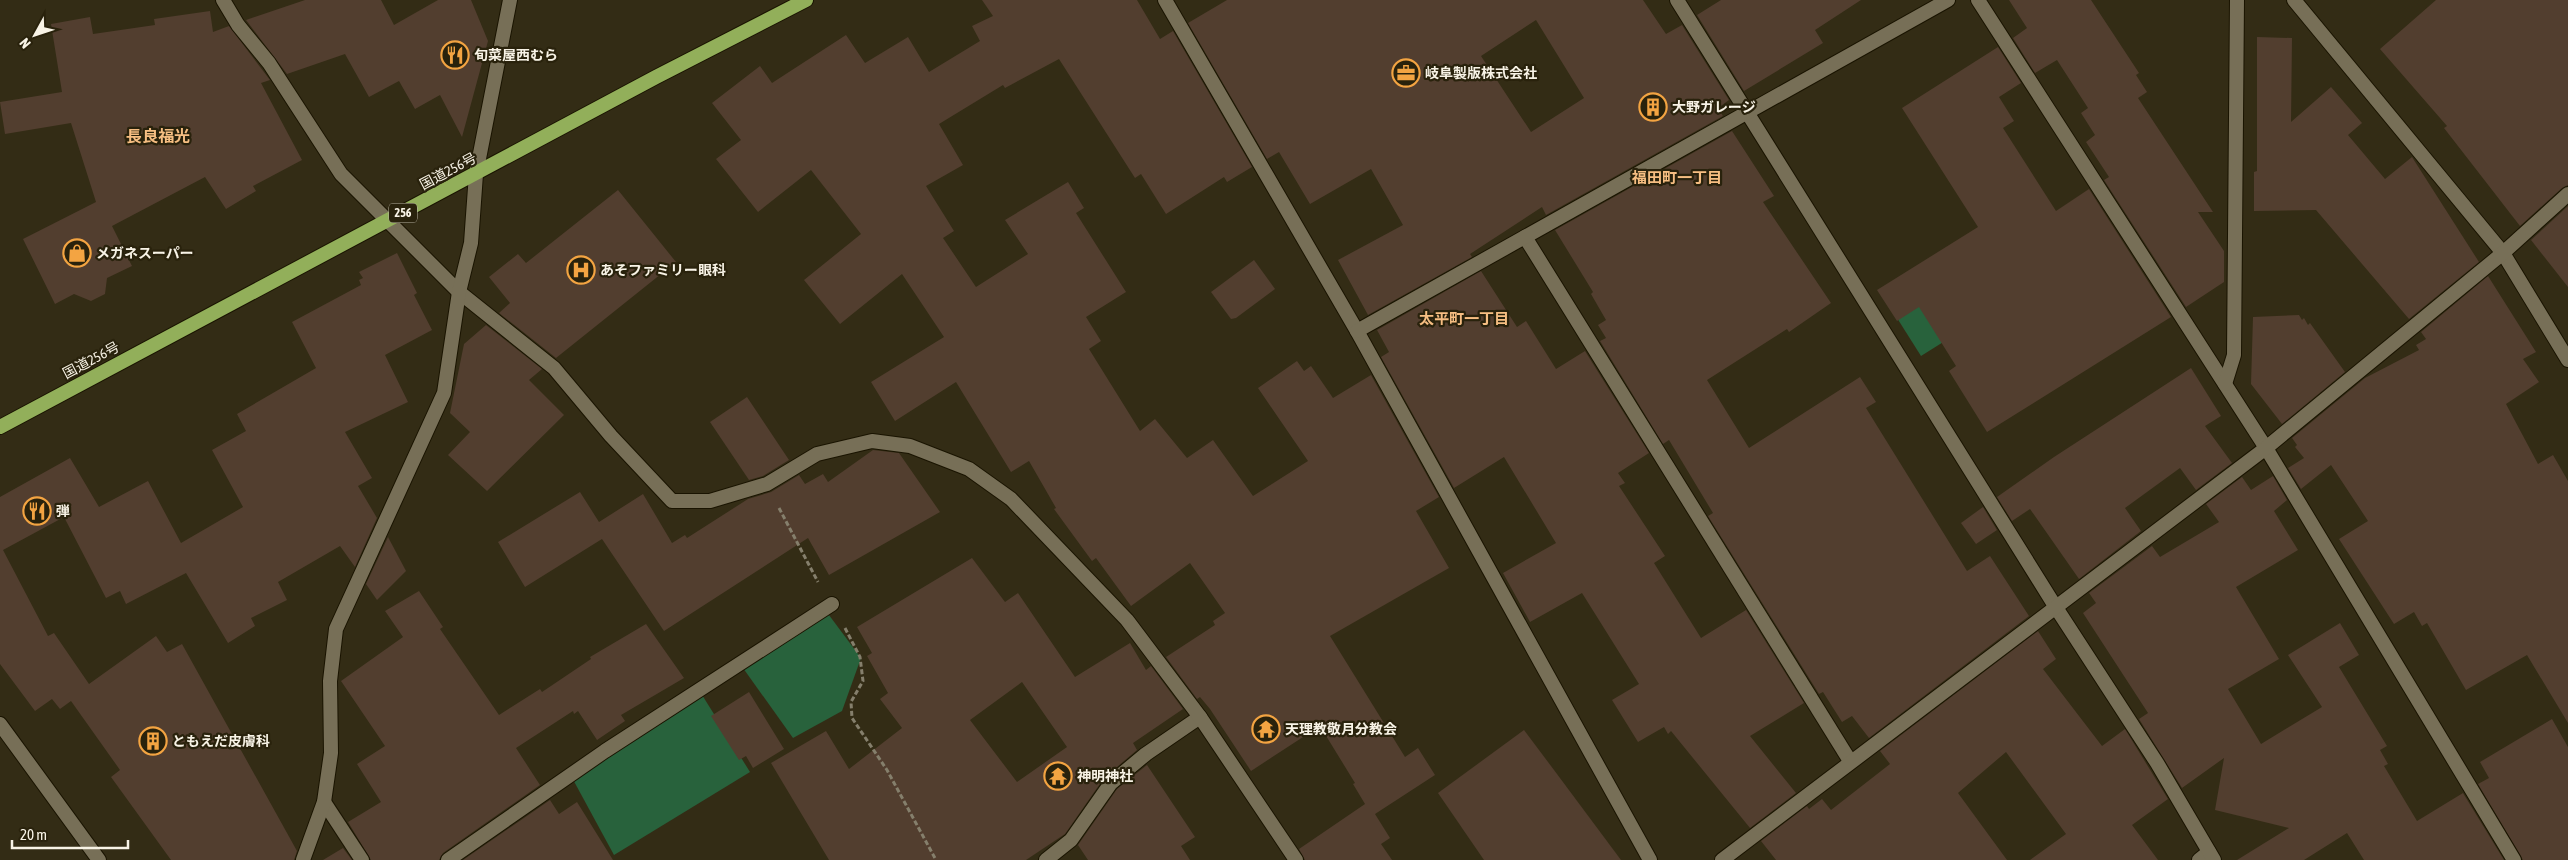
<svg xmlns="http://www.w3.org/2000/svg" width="2568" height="860" font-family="'Asap Condensed','Noto Sans JP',sans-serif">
<rect width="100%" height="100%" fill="#332c15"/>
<g fill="#28623c">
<path d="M 1983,264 L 2007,302 L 1921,356 L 1897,318 Z"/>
<path d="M 823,607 L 861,658 L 842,711 L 793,738 L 738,661 Z"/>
<path d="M 699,690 L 750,772 L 614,855 L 570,774 Z"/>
</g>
<g fill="#523e2f" fill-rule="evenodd">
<path d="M 305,0 L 381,0 L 394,25 L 438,0 L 471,0 L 488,41 L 462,137 L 440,95 L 415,109 L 399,81 L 369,97 L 345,54 L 287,74 L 246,20 Z"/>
<path d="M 982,0 L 1137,0 L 1160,39 L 1173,31 L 1252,167 L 1227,182 L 1224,177 L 1166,214 L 1141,174 L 1135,178 L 1059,59 L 1005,88 L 1003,85 L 939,124 L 963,165 L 926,186 L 954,231 L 943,238 L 976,287 L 1028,254 L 1005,220 L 1068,182 L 1084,208 L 1076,213 L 1126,292 L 1086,317 L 1101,341 L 1089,349 L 1140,431 L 1155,419 L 1187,458 L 1213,440 L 1253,496 L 1308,461 L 1258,388 L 1297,361 L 1304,371 L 1311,366 L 1333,398 L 1371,375 L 1439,497 L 1416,511 L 1449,568 L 1330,636 L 1405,757 L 1418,748 L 1435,775 L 1375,814 L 1390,838 L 1381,844 L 1392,860 L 1305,860 L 1299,849 L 1365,804 L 1353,784 L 1355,783 L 1320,726 L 1251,771 L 1210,709 L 1200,697 L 1197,699 L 1166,657 L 1215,625 L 1213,621 L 1225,613 L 1190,563 L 1131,606 L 1096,558 L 1092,561 L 1054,509 L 1056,508 L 1029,461 L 1011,472 L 956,382 L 895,421 L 871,382 L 944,337 L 902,274 L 840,324 L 804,280 L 861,234 L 811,170 L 758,212 L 716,159 L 741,140 L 712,103 L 760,66 L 772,83 L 846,35 L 865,63 L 908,37 L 929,72 L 980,41 L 972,26 L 993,16 Z"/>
<path d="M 1227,0 L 1643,0 L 1666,34 L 1682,25 L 1729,100 L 1718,108 L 1723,116 L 1546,215 L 1542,207 L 1470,254 L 1472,257 L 1368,315 L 1338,260 L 1403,225 L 1371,169 L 1310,204 L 1279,152 L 1267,159 L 1188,23 ZM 1536,20 L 1584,98 L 1531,132 L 1481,56 Z"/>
<path d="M 1721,0 L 1861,0 L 1815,30 L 1823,43 L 1744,91 L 1697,15 Z"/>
<path d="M 2009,0 L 2091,0 L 2139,73 L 2136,75 L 2147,92 L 2138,98 L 2213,212 L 2198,212 L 2224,251 L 2224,282 L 2186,307 L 2104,180 L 2109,177 L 2086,142 L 2095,135 L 2081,113 L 2088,108 L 2057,60 L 2035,73 L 2013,38 L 2027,28 Z"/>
<path d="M 2436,0 L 2568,0 L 2568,185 L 2562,188 L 2520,226 L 2444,128 L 2447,126 L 2380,49 Z"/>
<path d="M 210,11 L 213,32 L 229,26 L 270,80 L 261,83 L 302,160 L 253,186 L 256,191 L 226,209 L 205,177 L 112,226 L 132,266 L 107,278 L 105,294 L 91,301 L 74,294 L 55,304 L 23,239 L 96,202 L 71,123 L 5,134 L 0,102 L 62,92 L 51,24 L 90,17 L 93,34 L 155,25 L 154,19 Z"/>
<path d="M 2257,37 L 2292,38 L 2291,122 L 2331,87 L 2362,123 L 2348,135 L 2385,179 L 2412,157 L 2479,262 L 2409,319 L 2316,210 L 2254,211 L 2254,172 L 2257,171 Z"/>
<path d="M 1998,47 L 2021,83 L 1999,97 L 2014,121 L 2003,128 L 2056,211 L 2089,189 L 2171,317 L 1987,432 L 1949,371 L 1956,366 L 1919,307 L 1897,321 L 1877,290 L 1978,227 L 1902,108 Z"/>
<path d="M 1732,131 L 1774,196 L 1763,202 L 1831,303 L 1789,332 L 1787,329 L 1707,380 L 1749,448 L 1860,377 L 1876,402 L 1866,408 L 1967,571 L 1990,556 L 2029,616 L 1869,738 L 1852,716 L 1842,722 L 1823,692 L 1819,694 L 1708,516 L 1713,513 L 1669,440 L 1663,444 L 1600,341 L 1606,338 L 1598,325 L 1606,320 L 1591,294 L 1593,292 L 1555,230 Z"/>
<path d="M 618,190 L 676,262 L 556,358 L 499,313 L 510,303 L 489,277 L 518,254 L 526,263 Z"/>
<path d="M 2568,206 L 2568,287 L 2531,240 Z"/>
<path d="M 397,253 L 417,293 L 414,295 L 432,330 L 385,355 L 408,402 L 345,432 L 372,478 L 358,486 L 377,518 L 355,567 L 340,546 L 278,582 L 287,600 L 251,618 L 255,626 L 228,643 L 186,573 L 126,604 L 120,591 L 106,598 L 64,517 L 3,550 L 48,636 L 54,633 L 89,684 L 156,636 L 167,652 L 182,644 L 297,851 L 294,860 L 171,860 L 111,777 L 120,770 L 71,701 L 60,709 L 52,699 L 35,711 L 0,664 L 0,497 L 70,458 L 99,507 L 148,481 L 181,543 L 243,507 L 212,450 L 246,431 L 237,414 L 316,368 L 292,322 L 361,285 L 359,280 L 363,278 L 359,272 Z"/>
<path d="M 1254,260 L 1275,289 L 1236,318 L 1231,319 L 1211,292 Z"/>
<path d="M 1481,271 L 1517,327 L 1526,321 L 1556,369 L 1585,351 L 1649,453 L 1618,473 L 1625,483 L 1619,486 L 1665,556 L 1654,563 L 1701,638 L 1746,610 L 1804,703 L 1750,736 L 1796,793 L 1750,828 L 1671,731 L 1668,734 L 1664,727 L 1638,742 L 1612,700 L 1639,684 L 1582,593 L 1530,622 L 1503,573 L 1556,543 L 1504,457 L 1454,488 L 1381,357 L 1389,352 L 1377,330 Z"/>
<path d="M 2488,276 L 2536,352 L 2523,359 L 2539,382 L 2506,404 L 2538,464 L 2553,455 L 2568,481 L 2568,723 L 2527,655 L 2466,690 L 2427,623 L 2422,626 L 2414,612 L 2394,624 L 2339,539 L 2368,521 L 2331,465 L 2301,489 L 2288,468 L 2304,458 L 2295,447 L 2297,445 L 2292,438 L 2365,378 L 2419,350 L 2416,345 L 2426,339 L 2421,332 Z"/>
<path d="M 2299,315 L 2302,320 L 2304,318 L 2308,325 L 2310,323 L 2345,372 L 2282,424 L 2251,384 L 2253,317 Z"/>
<path d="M 486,325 L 542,369 L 529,380 L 564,415 L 487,491 L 448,455 L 470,432 L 450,413 L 464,344 Z"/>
<path d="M 2191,368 L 2221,416 L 2205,426 L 2232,463 L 2196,490 L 2180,468 L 2125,508 L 2141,531 L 2079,579 L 2030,509 L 2012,521 L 1997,497 L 2054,457 Z"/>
<path d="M 747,397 L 789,460 L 763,476 L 749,480 L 710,422 Z"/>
<path d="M 873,450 L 899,453 L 940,512 L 829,575 L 808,538 L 664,631 L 602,539 L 525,587 L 498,542 L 580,492 L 599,522 L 643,494 L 672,543 L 685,535 L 687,538 L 748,499 L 771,492 L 799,475 L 805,484 L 823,474 L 828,482 Z"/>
<path d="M 2273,476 L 2287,500 L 2274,511 L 2298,550 L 2236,587 L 2279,659 L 2228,689 L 2261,744 L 2322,707 L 2288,655 L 2340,623 L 2359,655 L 2339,667 L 2387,746 L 2380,750 L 2388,764 L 2384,766 L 2417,821 L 2463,793 L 2504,860 L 2364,860 L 2347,833 L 2304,860 L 2237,860 L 2289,828 L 2215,810 L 2224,758 L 2182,788 L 2139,719 L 2148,713 L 2083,613 L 2096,603 L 2089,593 L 2152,546 L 2160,557 L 2219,522 L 2206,504 L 2242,477 L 2251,490 Z"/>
<path d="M 1983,507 L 1997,530 L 1976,544 L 1961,523 Z"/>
<path d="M 388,537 L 406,571 L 377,600 L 366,584 Z"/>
<path d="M 972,558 L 1005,602 L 1018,593 L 1075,677 L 1130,643 L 1146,670 L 1151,666 L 1183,709 L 1133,743 L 1137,750 L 1104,778 L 1065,834 L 1026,860 L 829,860 L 771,763 L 826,731 L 849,769 L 902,728 L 880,699 L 888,693 L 867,656 L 872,653 L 857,627 ZM 1022,682 L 1067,747 L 1017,782 L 970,720 Z"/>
<path d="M 419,591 L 443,627 L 440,629 L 499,715 L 540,689 L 542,692 L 591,659 L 590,657 L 646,624 L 684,678 L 621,715 L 625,721 L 597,740 L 578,711 L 574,714 L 573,711 L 516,748 L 540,785 L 443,853 L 439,860 L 371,860 L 348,822 L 381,802 L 357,764 L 385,746 L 341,681 L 403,637 L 385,611 Z"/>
<path d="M 2038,631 L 2056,659 L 2043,669 L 2102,746 L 2125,729 L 2168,799 L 2132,825 L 2158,860 L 2030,860 L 2066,834 L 2006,752 L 1958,793 L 2007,860 L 1776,860 L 1761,841 L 1807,806 L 1809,809 L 1822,799 L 1831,810 L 1890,764 L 1880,751 Z"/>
<path d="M 749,692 L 784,749 L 753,768 L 746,756 L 739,760 L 711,716 Z"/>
<path d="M 2552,719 L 2568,747 L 2568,860 L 2523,860 L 2478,784 L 2489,778 L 2480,762 Z"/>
<path d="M 1524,730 L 1554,770 L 1621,860 L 1484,860 L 1438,793 Z"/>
<path d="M 1147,765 L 1195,837 L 1181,846 L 1190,860 L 1088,860 L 1078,845 L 1117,789 Z"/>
<path d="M 550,800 L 559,814 L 577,802 L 613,860 L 463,860 Z"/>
<path d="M 343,848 L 352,860 L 323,860 Z"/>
</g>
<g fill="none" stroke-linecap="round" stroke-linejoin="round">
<g stroke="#1a1401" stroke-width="16">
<g id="service">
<path d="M 223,0 L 238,25 L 269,63 L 341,174 L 388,221"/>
<path d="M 324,802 L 362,860"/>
<path d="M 448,860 L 605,751 L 832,604"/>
<path d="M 1046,860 L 1071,840 L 1111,783 L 1146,754 L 1200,717"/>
<path d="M 2199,860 L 2209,852"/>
</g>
</g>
<g stroke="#1a1401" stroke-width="16">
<g id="minor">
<path d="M 1165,0 L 1357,331 L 1650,860"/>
<path d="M 1677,0 L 2055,606 L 2157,763 L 2214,860"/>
<path d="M 1978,0 L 2266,448 L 2514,860"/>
<path d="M 2294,0 L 2503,253 L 2568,360"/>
<path d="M 388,221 L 459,292 L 554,368 L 611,436 L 672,501 L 710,501 L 767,484 L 817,454 L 872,441 L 910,446 L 969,469 L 1011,499 L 1127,620 L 1200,717 L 1296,860"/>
<path d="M 1525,237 L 1850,761"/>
<path d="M 1357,331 L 1948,0"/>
<path d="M 2225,384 L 2234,355 L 2237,0"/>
<path d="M 303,860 L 324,802 L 331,753 L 330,681 L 336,629 L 444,393 L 459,292 L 471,243 L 476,174 L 510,0"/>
<path d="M 1722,860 L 2266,448 L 2503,253 L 2568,194"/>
</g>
</g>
<g stroke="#1a1401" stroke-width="16">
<path id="tertiary" d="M 0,724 L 99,860"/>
</g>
<g stroke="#1a1401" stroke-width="16">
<path id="trunk" d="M 0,427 L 656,77 L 806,0"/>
</g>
<g stroke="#857f6c" stroke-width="3" stroke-dasharray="5 2.5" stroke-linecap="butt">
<path d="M 779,508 L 818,582"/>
<path d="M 845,628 L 860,657 L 863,681 L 851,702 L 852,718 L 887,770 L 936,860"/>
</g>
<use href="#service" stroke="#776f57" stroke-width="14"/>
<use href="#minor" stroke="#776f57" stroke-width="14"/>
<use href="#tertiary" stroke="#776f57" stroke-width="14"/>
<use href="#trunk" stroke="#92af5a" stroke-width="14"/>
</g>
<defs>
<g id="restaurant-ring" transform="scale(1.4375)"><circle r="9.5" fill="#29220c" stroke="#f3a442" stroke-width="1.5"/><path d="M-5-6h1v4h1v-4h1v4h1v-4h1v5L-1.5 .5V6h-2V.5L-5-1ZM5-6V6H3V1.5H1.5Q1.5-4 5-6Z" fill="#f3a442"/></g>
<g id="office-ring" transform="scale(1.4375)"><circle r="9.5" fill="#29220c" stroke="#f3a442" stroke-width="1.5"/><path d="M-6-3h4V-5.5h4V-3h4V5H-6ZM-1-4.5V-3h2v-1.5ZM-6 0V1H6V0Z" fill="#f3a442"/></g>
<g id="building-ring" transform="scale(1.4375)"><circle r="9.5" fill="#29220c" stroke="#f3a442" stroke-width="1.5"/><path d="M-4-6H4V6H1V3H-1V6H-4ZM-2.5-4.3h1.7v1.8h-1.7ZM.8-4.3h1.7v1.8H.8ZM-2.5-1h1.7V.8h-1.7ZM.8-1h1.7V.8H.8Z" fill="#f3a442"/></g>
<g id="shop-ring" transform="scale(1.4375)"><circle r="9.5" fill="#29220c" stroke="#f3a442" stroke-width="1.5"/><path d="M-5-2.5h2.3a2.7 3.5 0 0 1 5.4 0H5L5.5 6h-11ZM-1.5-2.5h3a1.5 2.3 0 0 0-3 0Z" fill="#f3a442"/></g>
<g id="hospital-ring" transform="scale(1.4375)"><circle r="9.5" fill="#29220c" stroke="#f3a442" stroke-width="1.5"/><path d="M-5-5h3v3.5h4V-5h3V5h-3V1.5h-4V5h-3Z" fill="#f3a442"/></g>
<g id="temple-ring" transform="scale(1.4375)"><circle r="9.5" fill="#29220c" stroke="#f3a442" stroke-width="1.5"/><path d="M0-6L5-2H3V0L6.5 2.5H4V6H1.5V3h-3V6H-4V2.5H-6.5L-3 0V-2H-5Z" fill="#f3a442"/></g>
</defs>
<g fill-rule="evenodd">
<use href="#restaurant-ring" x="455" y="55"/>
<use href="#office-ring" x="1406" y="73"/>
<use href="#building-ring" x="1653" y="107"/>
<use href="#shop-ring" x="77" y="253"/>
<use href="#hospital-ring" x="581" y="270"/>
<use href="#restaurant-ring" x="37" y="511"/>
<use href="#temple-ring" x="1266" y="729"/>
<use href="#building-ring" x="153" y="741"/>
<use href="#temple-ring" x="1058" y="776"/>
</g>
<g text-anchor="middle" stroke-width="4.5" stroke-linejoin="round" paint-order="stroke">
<rect fill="#29220c" stroke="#bab4a5" stroke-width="1" x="389" y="203.5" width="28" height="19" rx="4"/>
<g font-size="12" font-weight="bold" fill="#f8f3e6">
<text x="403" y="217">256</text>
</g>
<g font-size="14" font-weight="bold" fill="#f8f3e6" stroke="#29220c" text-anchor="start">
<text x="474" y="60">旬菜屋西むら</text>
<text x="1425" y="78">岐阜製版株式会社</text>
<text x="1672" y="112">大野ガレージ</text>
<text x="96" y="258">メガネスーパー</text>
<text x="600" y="275">あそファミリー眼科</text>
<text x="56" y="516">弾</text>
<text x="1285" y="734">天理教敬月分教会</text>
<text x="172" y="746">ともえだ皮膚科</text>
<text x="1077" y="781">神明神社</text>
</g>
<g font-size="14" fill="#f8f3e6" stroke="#29220c">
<text transform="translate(448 171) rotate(-28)" y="5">国道256号</text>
<text transform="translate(91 360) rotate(-28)" y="5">国道256号</text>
</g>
<g font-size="15" font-weight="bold" fill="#f6be82" stroke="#29220c">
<text x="1677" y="183">福田町一丁目</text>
<text x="1464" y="324">太平町一丁目</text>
</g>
<g font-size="16" font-weight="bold" fill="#f6be82" stroke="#29220c">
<text x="158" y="142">長良福光</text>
</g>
</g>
<g transform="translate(35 35) rotate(230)" stroke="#29220c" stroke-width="4" paint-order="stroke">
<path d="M0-4L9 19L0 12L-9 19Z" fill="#f8f3e6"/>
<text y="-8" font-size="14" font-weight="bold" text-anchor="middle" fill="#f8f3e6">N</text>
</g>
<path d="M12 840v8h116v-8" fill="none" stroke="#f8f3e6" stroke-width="2.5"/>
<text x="20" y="840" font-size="15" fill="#f8f3e6" stroke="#29220c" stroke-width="4" paint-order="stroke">20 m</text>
</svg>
